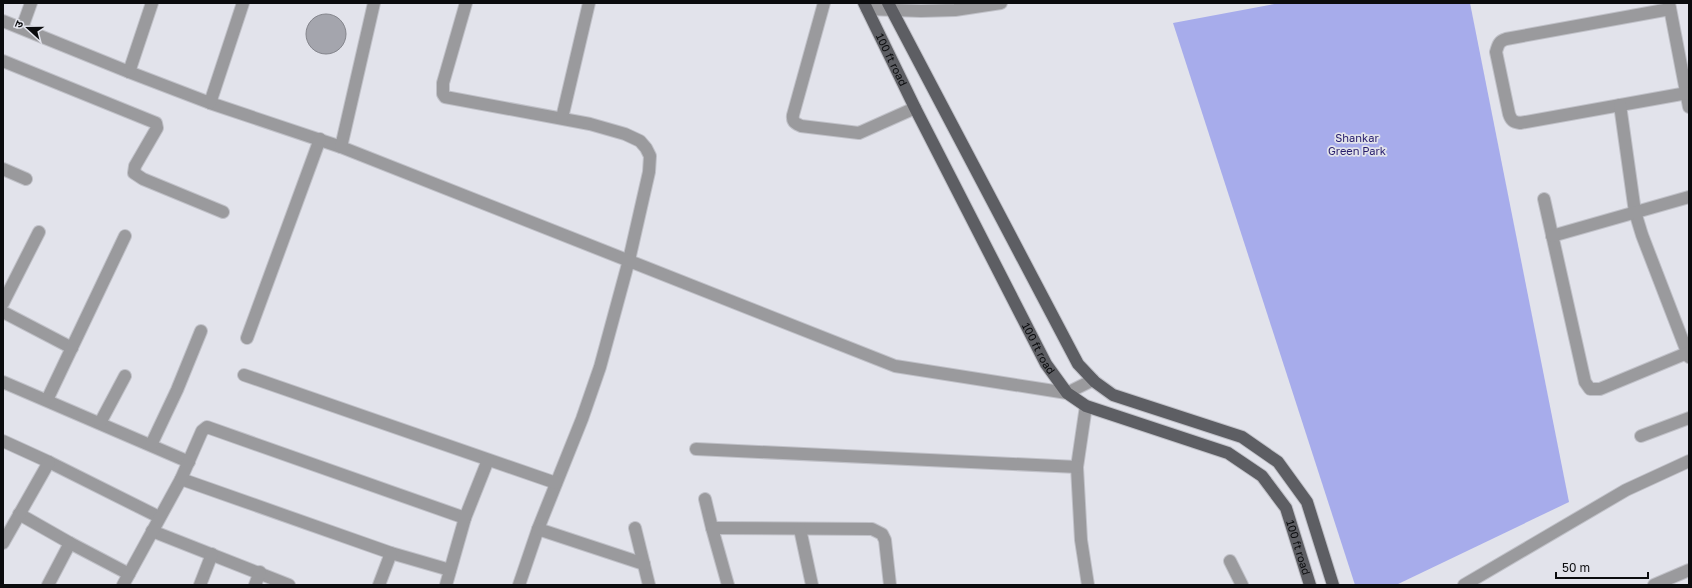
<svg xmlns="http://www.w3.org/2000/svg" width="1692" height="588" font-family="'Golos Text','Noto Sans Devanagari',sans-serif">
<rect width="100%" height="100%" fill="#e2e3eb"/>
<path fill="#a7aceb" d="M 1280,3 L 1470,3 L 1569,502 L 1396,585 L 1355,585 L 1173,23 Z"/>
<circle fill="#a4a5ad" stroke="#84858c" cx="326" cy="34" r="20"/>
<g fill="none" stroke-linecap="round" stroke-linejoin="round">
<g stroke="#c0c1c8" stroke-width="14">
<g id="minor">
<path d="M 466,3 L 443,83 L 443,94 L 445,97 L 590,124 L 625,134 L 640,141 L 646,148 L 650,156 L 649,172 L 629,260 L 600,367 L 582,419 L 538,529 L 519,585"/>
<path d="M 824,3 L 793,115 C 792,122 795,123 801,126 L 859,133 L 915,108"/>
<path d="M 1669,3 L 1689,107"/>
<path d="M 867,9 L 921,11 L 955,10 L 1001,3"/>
<path d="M 1670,9 L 1506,39 C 1499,41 1498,45 1496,52 L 1509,114 C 1511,120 1513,122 1520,123 L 1687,93"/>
<path d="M 3,21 L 129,72 L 210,103 L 341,147 L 895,366 L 1067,393 L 1093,380"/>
<path d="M 22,28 L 31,3"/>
<path d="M 3,61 L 156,123 L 157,128 L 135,166 L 134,173 L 143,179 L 223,212"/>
<path d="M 129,72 L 152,3"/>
<path d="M 210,103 L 243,3"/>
<path d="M 1620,105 L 1635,212 L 1642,235 L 1689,357"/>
<path d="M 562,118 L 589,3"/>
<path d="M 341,147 L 374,3"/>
<path d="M 3,169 L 26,179"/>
<path d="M 1544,199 L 1585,382 L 1590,389 L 1600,389 L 1687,353"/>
<path d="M 1552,236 L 1689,197"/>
<path d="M 3,303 L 39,232"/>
<path d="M 3,312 L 72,348"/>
<path d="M 247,338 L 320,139"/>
<path d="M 244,375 L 556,483"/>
<path d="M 3,382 L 189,462"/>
<path d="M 47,400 L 125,236"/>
<path d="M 1086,406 L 1077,467 L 1081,540 L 1088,585"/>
<path d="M 100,423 L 125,376"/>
<path d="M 1641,436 L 1689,418"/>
<path d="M 3,441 L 49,462 L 159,517"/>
<path d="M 151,445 L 177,390 L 201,331"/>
<path d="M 696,449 L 1077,467"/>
<path d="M 181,479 L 391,553 L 450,570"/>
<path d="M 705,499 L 712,528 L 728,585"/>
<path d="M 19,514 L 70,543 L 129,574"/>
<path d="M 635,528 L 649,585"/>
<path d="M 712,528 L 872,529 L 882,534 L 885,540 L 890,585"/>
<path d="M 538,529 L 644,564"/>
<path d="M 800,529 L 812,585"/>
<path d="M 152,531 L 289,585"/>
<path d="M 3,543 L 49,462"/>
<path d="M 1230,561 L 1242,585"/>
<path d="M 48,585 L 70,543"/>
<path d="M 123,585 L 181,479 L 202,431 L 207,427 L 465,518"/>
<path d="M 200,585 L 212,554"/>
<path d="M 255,585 L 260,572"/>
<path d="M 379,585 L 391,553"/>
<path d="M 446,585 L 465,518 L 488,460"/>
<path d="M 1464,585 L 1626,490 L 1689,461"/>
<path d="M 1654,585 L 1689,570"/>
</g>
</g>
<g stroke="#c0c1c8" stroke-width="14">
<g id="major">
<path id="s1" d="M 864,3 L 915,108 L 1046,364 L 1067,393 L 1086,406 L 1228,453 L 1262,476 L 1286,508 L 1310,585"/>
<path d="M 888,3 L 1078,364 L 1095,382 L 1113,395 L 1242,437 L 1278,462 L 1307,502 L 1333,585"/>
</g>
</g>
<use href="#minor" stroke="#9a9a9d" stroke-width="12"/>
<use href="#major" stroke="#5d5e63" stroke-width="12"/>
</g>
<g text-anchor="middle" stroke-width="3.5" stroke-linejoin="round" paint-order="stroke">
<g font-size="11" fill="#0b0c0e" stroke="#e2e3eb">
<text dy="4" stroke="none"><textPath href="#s1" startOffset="63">100 ft road</textPath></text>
<text dy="4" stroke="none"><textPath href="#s1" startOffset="387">100 ft road</textPath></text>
<text dy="4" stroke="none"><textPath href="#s1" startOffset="735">100 ft road</textPath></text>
</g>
<g font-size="11" fill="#261c6b" stroke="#e2e3eb">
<text x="1357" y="142">Shankar<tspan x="1357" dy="13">Green Park</tspan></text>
</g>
</g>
<rect width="1692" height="588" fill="none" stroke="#0b0c0e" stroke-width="8"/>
<g transform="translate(28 28) rotate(291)" stroke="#e2e3eb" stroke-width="3" paint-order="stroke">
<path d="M0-3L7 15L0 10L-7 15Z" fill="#0b0c0e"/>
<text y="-6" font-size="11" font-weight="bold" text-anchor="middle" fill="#0b0c0e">उ</text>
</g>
<path d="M1556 572v6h92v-6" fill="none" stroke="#0b0c0e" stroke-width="2"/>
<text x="1562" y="572" font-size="12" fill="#0b0c0e" stroke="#e2e3eb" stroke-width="3" paint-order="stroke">50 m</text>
</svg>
